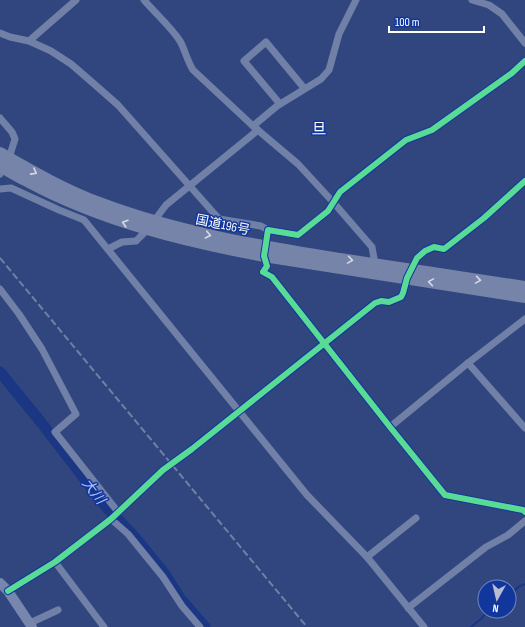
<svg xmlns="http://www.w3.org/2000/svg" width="525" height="627" font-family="'Sofia Sans Condensed','Noto Sans JP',sans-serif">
<rect width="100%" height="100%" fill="#31467e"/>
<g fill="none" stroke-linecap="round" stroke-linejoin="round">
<g stroke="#1b3683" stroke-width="2">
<path d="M 509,597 L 518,587 L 525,584"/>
<path d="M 471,627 L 482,618 L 487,611"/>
</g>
<path stroke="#1b3683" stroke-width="11" d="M 0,372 L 40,421 L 107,508 L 134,536 L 164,573 L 180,598 L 205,627"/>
<g stroke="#7180a7" stroke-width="7">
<path d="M 144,0 C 155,13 171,27 180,41 C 185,50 187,60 193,70 L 253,126 L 298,164 L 333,202 L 372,247 L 375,264"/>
<path d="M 472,0 L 489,5 L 502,14 L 525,43"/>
<path d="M 0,33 L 10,37 L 29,41 L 51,51 L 71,64 L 93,83 L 118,105 L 219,219 L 261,226 L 268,230"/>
<path d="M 29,41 L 76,0"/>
<path d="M 525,61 L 512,73 L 432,130 L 406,140 L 340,192 L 328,211 L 298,235 L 268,230 L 264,256 L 267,266 L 263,272 L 272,277 L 390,427 L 445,495 L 523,510 L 525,512"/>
<path d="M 280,104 L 244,61 L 266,42 L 304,88"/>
<path d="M 0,118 L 12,132 L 15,139 L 9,158 L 0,174"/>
<path d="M 253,126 L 277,106 L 321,79 L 329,70 L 339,34 L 356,0"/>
<path d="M 0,189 L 11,188 L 59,210 L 84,220 L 307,495 L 367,557 L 424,627"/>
<path d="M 108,249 L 122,242 L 136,241 L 148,229 L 166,205 L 258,130"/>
<path d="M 0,289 L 19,314 L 42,349 L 76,414 L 55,432 L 118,512"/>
<path d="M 468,363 L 525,428"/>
<path d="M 390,427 L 468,363 L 525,319"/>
<path d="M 111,519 L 128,534 L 163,577 L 182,606 L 200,627"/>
<path d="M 367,557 L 416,518"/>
<path d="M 55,562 L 104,627"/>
<path d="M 8,591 L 55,562 L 111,519 L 163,470 L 192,449 L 375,303 L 381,301 L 389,302 L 401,297 L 403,293 L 407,278 L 417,258 L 425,251 L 434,247 L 444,249 L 484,218 L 525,181"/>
<path d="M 408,608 L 486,547 L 508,535 L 525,521"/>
<path d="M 30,623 L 58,610"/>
</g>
<path stroke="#7786ac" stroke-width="10" d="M 0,583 L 8,591 L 32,627"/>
<g stroke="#7684aa" stroke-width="12">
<path d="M 0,153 C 33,172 66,191 102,204 C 179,233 260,246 340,259 C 402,268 463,278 525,287"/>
<path d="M 0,165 C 9,172 19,177 29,182 C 102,221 184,241 264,256 L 525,297"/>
</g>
<path stroke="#717fa6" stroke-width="2" stroke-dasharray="7 3" stroke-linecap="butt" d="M 0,258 L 307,627"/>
<g stroke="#11379d" stroke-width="8">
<g id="cycleway">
<path d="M 525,61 L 512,73 L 432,130 L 406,140 L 340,192 L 328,211 L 298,235 L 268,230 L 264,256 L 267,266 L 263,272 L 272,277 L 390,427 L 445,495 L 523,510 L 525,512"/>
<path d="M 8,591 L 55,562 L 111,519 L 163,470 L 192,449 L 375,303 L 381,301 L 389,302 L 401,297 L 403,293 L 407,278 L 417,258 L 425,251 L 434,247 L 444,249 L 484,218 L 525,181"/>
</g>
</g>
<use href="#cycleway" stroke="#5adb95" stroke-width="6"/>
</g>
<defs><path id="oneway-chevron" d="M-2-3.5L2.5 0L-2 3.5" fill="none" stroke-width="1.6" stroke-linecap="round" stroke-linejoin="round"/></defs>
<g stroke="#d6dae6">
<use href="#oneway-chevron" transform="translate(34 172) rotate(28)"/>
<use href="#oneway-chevron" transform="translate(125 223) rotate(-163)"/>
<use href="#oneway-chevron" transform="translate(208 235) rotate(12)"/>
<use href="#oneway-chevron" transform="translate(350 260) rotate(9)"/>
<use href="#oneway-chevron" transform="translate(478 280) rotate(9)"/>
<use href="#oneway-chevron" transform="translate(431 282) rotate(-171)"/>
</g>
<g text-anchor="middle" stroke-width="3" stroke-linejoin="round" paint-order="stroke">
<g font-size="13" fill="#fff" stroke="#11379d">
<text transform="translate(223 224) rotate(12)" y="5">国道196号</text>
</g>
<g font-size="14" font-style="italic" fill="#b4c8fb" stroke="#11379d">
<text transform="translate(94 491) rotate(52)" y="5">大川</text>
</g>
<g font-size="15" fill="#fff" stroke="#11379d">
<text x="319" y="134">旦</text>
</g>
</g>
<g transform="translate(497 599) rotate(188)"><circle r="19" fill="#11379d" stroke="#7087c4"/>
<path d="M0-3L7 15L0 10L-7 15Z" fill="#b7bed2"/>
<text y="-6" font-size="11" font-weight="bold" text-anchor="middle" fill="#ffffff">N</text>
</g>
<path d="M389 26v6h95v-6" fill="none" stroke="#ffffff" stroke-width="2"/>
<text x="395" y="26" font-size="12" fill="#ffffff" stroke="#11379d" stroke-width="3" paint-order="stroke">100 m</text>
</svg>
